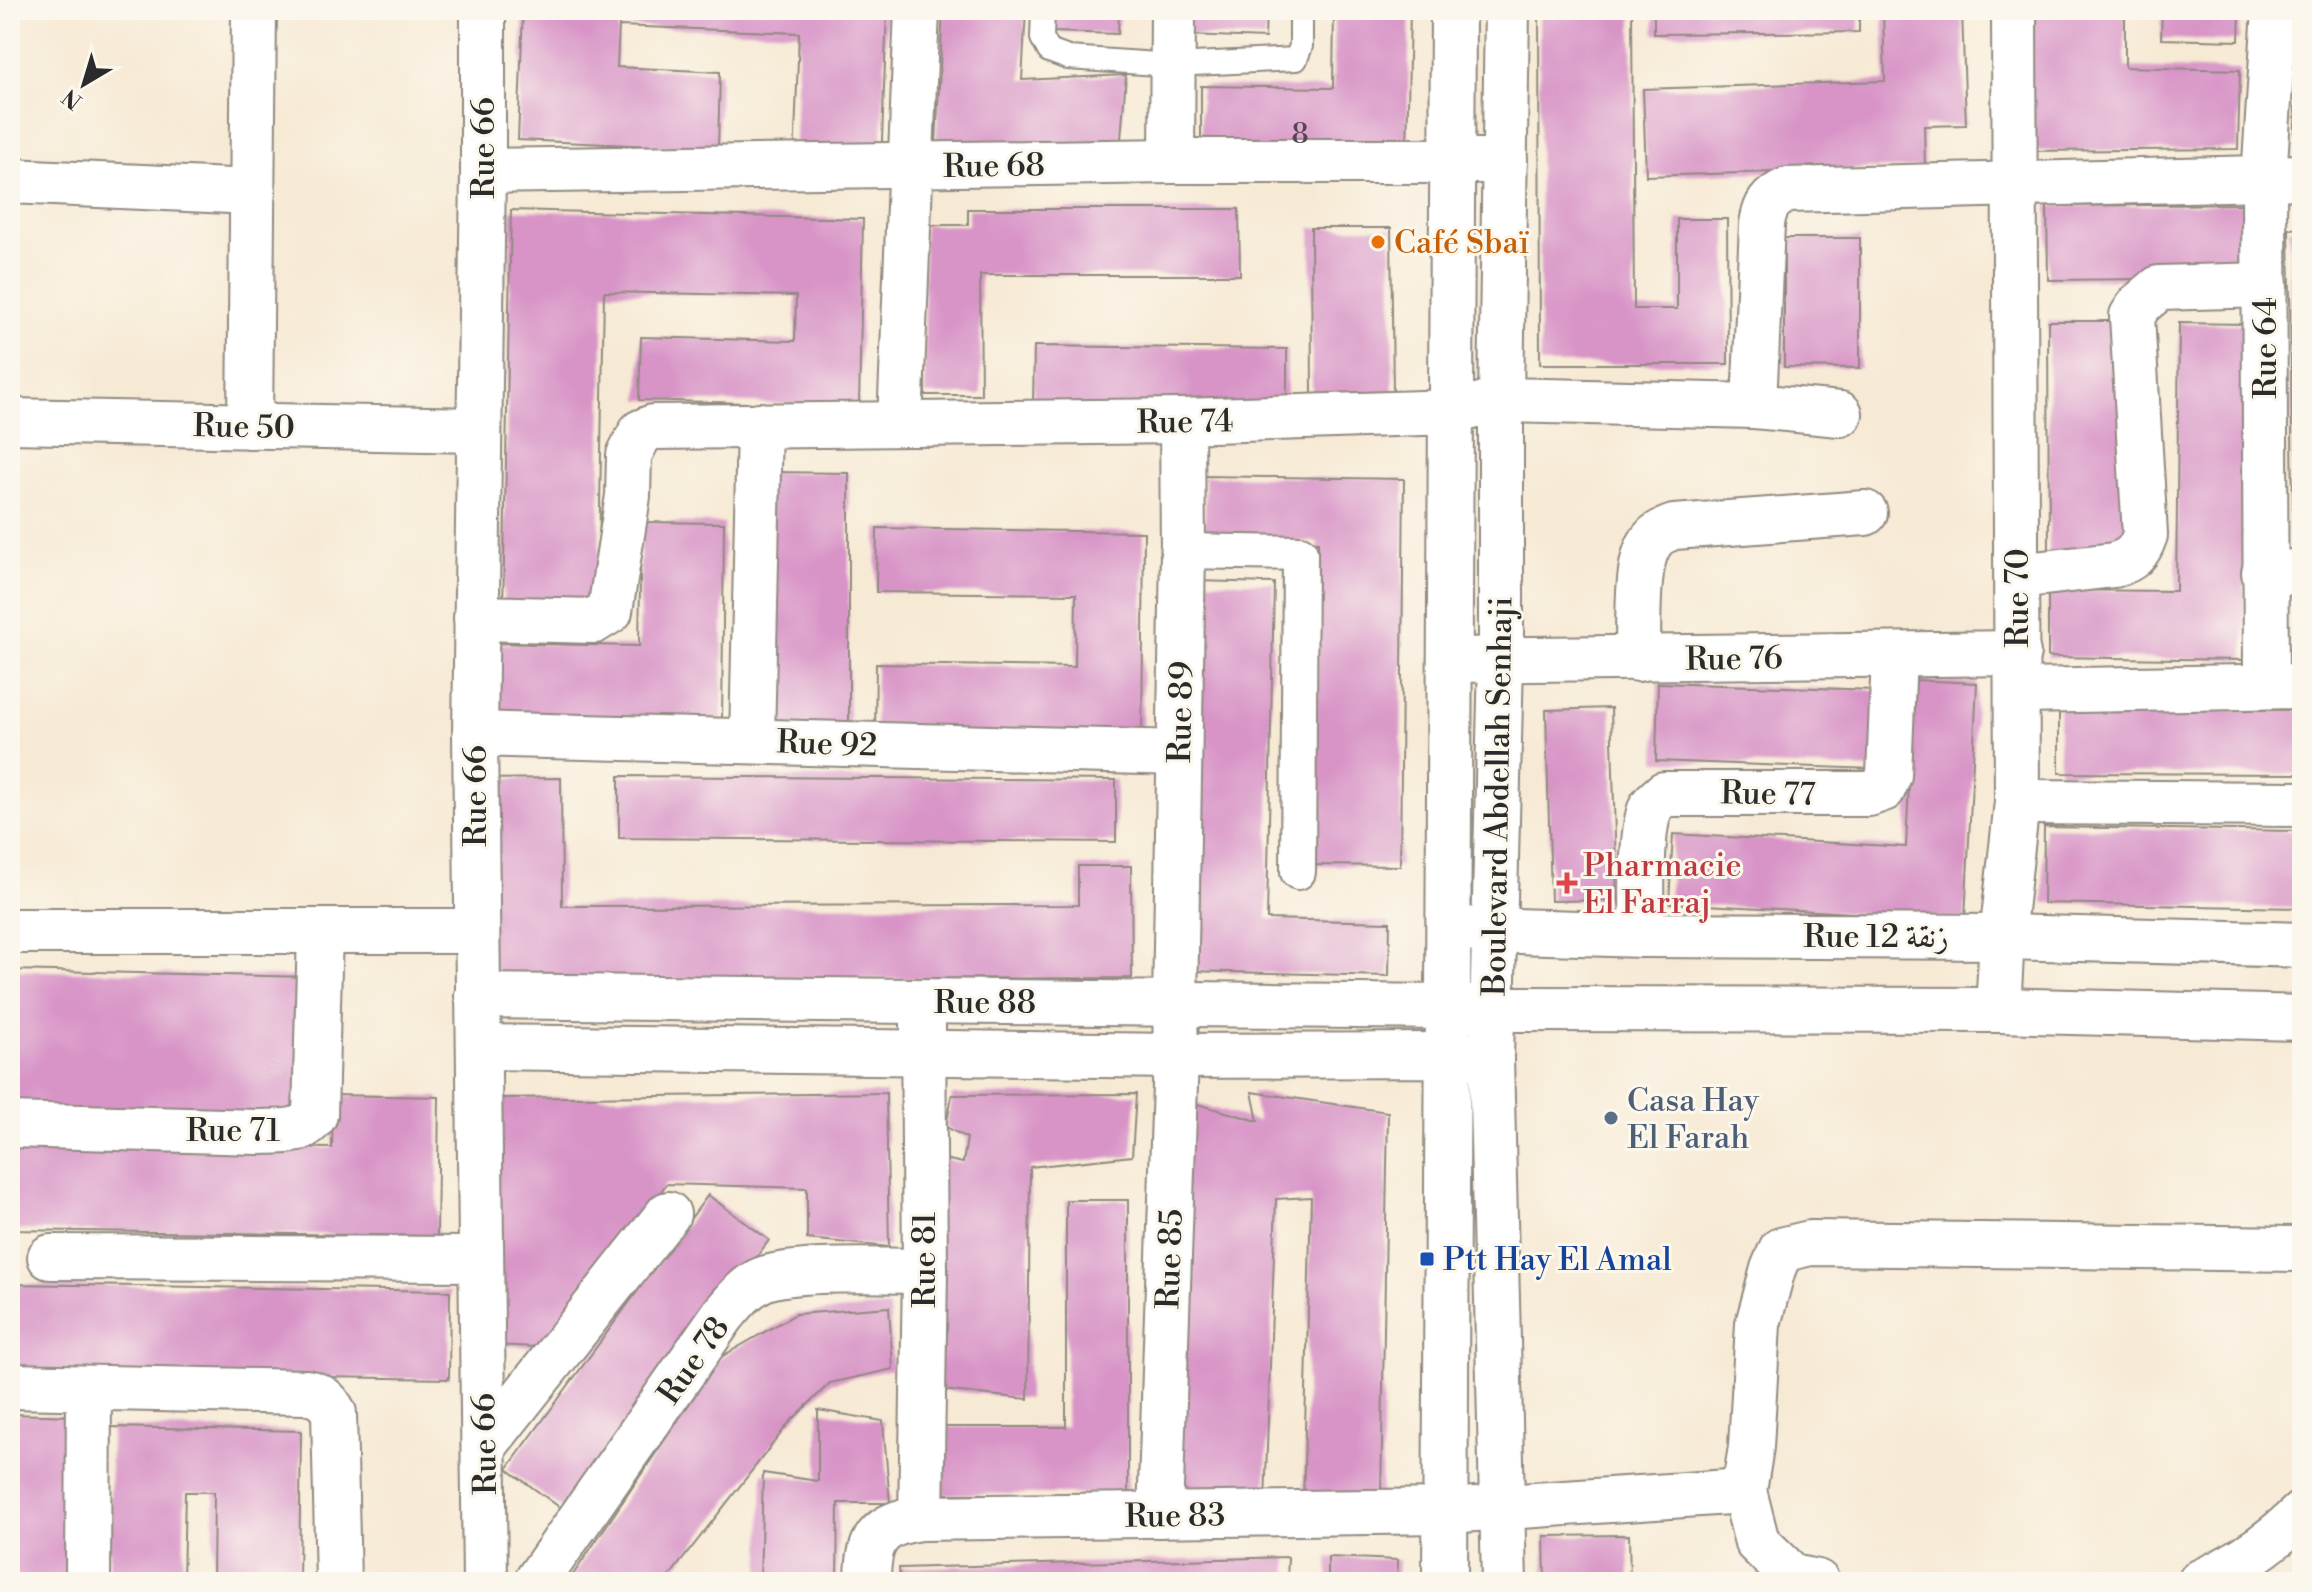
<svg xmlns="http://www.w3.org/2000/svg" width="2312" height="1592" font-family="'Libre Bodoni',Amiri,serif">
<rect width="100%" height="100%" fill="#fbf7ec"/>
<filter id="ink" filterUnits="userSpaceOnUse"><feTurbulence type="fractalNoise" baseFrequency=".0125" numOctaves="2"/><feDisplacementMap in="SourceGraphic" scale="16" xChannelSelector="R" yChannelSelector="G"/><feConvolveMatrix kernelMatrix="1 2 1 2 8 2 1 2 1" color-interpolation-filters="sRGB"/></filter>
<filter id="wash" filterUnits="userSpaceOnUse"><feTurbulence type="fractalNoise" baseFrequency=".006" numOctaves="4" result="noise"/><feDisplacementMap in="SourceGraphic" scale="32" xChannelSelector="R" yChannelSelector="G"/><feGaussianBlur stdDeviation="1.8" result="paint"/><feColorMatrix in="noise" values="0 0 0 0 0 0 0 0 0 0 0 0 0 0 0 0 0 1.4 0 .05"/><feComposite in="paint" operator="in"/></filter>
<g filter="url(#wash)">
<rect width="100%" height="100%" fill="#f7ead5"/>
<g id="blocks">
<g fill="#d894c7">
<path d="M 523,10 L 887,10 L 881,166 L 794,163 L 799,33 L 619,26 L 617,67 L 720,72 L 718,149 L 518,140 Z"/>
<path d="M 943,10 L 1026,10 L 1022,80 L 1126,75 L 1120,152 L 936,143 Z"/>
<path d="M 1052,10 L 1119,10 L 1118,34 L 1052,32 Z"/>
<path d="M 1190,10 L 1266,10 L 1265,38 L 1189,35 Z"/>
<path d="M 1334,10 L 1410,10 L 1407,153 L 1201,149 L 1201,86 L 1333,88 Z"/>
<path d="M 1539,10 L 1632,10 L 1634,309 L 1677,309 L 1677,219 L 1727,219 L 1728,364 L 1540,364 Z"/>
<path d="M 1654,10 L 1859,10 L 1859,32 L 1654,34 Z"/>
<path d="M 1883,10 L 1962,10 L 1966,125 L 1924,126 L 1925,167 L 1646,176 L 1643,89 L 1885,81 Z"/>
<path d="M 2027,10 L 2125,10 L 2125,67 L 2240,70 L 2238,149 L 2028,151 Z"/>
<path d="M 2162,10 L 2240,10 L 2239,41 L 2161,39 Z"/>
<rect x="2295" y="63" width="7" height="77"/>
<path d="M 2249,204 L 2250,278 L 2048,280 L 2047,206 Z"/>
<path d="M 968,209 L 1239,209 L 1240,275 L 980,275 L 981,395 L 925,395 L 924,225 L 968,225 Z"/>
<path d="M 511,210 L 863,219 L 859,406 L 639,400 L 641,337 L 795,341 L 796,296 L 604,292 L 598,612 L 503,610 Z"/>
<path d="M 1311,228 L 1391,228 L 1393,396 L 1312,397 Z"/>
<path d="M 2302,228 L 2302,567 L 2294,567 L 2289,229 Z"/>
<path d="M 1784,238 L 1860,238 L 1860,368 L 1784,367 Z"/>
<path d="M 2048,321 L 2127,321 L 2128,558 L 2049,557 Z"/>
<path d="M 2179,323 L 2247,324 L 2244,660 L 2048,657 L 2048,590 L 2176,591 Z"/>
<path d="M 1034,346 L 1287,349 L 1287,409 L 1033,406 Z"/>
<path d="M 769,472 L 849,473 L 849,729 L 769,728 Z"/>
<path d="M 1205,476 L 1404,479 L 1400,866 L 1314,865 L 1318,542 L 1205,540 Z"/>
<path d="M 641,522 L 724,523 L 722,724 L 486,721 L 486,643 L 639,646 Z"/>
<path d="M 877,528 L 1144,532 L 1142,739 L 875,735 L 876,664 L 1075,667 L 1076,594 L 876,592 Z"/>
<path d="M 1195,581 L 1274,583 L 1267,919 L 1390,922 L 1389,976 L 1187,971 Z"/>
<path d="M 1914,680 L 1977,683 L 1965,919 L 1669,903 L 1673,834 L 1906,847 Z"/>
<path d="M 1658,683 L 1876,690 L 1874,769 L 1656,761 Z"/>
<path d="M 1611,708 L 1617,900 L 1551,901 L 1546,710 Z"/>
<path d="M 2059,709 L 2302,710 L 2302,774 L 2059,773 Z"/>
<path d="M 619,776 L 1116,780 L 1116,842 L 619,838 Z"/>
<path d="M 561,778 L 562,906 L 1078,905 L 1078,866 L 1131,866 L 1132,978 L 483,980 L 481,779 Z"/>
<path d="M 2044,827 L 2302,831 L 2302,908 L 2043,903 Z"/>
<path d="M 10,970 L 312,977 L 310,1116 L 10,1114 Z"/>
<path d="M 1252,1092 L 1388,1112 L 1381,1497 L 1303,1506 L 1311,1197 L 1276,1199 L 1265,1503 L 1182,1499 L 1183,1100 L 1258,1121 Z"/>
<path d="M 886,1093 L 889,1247 L 807,1239 L 807,1188 L 666,1184 L 559,1348 L 491,1345 L 499,1098 Z"/>
<path d="M 1136,1094 L 1132,1156 L 1030,1167 L 1028,1399 L 932,1389 L 935,1157 L 963,1163 L 967,1138 L 946,1127 L 952,1095 Z"/>
<path d="M 333,1095 L 439,1097 L 437,1236 L 10,1230 L 10,1144 L 332,1148 Z"/>
<path d="M 708,1195 L 769,1240 L 569,1514 L 507,1469 Z"/>
<path d="M 1066,1200 L 1128,1200 L 1128,1494 L 930,1494 L 929,1427 L 1066,1427 Z"/>
<path d="M 10,1284 L 450,1291 L 449,1379 L 10,1372 Z"/>
<path d="M 889,1307 L 893,1369 L 830,1383 L 789,1423 L 665,1582 L 568,1582 L 721,1357 L 796,1314 Z"/>
<path d="M 818,1410 L 883,1421 L 890,1503 L 838,1503 L 837,1582 L 760,1582 L 763,1473 L 818,1481 Z"/>
<path d="M 10,1414 L 75,1416 L 72,1582 L 10,1582 Z"/>
<path d="M 111,1427 L 301,1431 L 299,1582 L 213,1582 L 214,1492 L 185,1492 L 183,1582 L 109,1582 Z"/>
<path d="M 1629,1535 L 1630,1582 L 1545,1582 L 1544,1536 Z"/>
<path d="M 1288,1557 L 1287,1582 L 900,1582 L 899,1568 Z"/>
<path d="M 1328,1557 L 1398,1560 L 1397,1582 L 1328,1582 Z"/>
</g>
</g>
</g>
<g filter="url(#ink)">
<use href="#blocks" fill-opacity="0" stroke="#918a80" stroke-width="2"/>
<g fill="none" stroke-linecap="round" stroke-linejoin="round">
<g stroke="#918a80" stroke-width="26">
<path id="service" d="M 1043,10 L 1042,38 L 1049,51 L 1068,58 L 1173,65 L 1296,59 L 1301,46 L 1301,10"/>
</g>
<g stroke="#918a80" stroke-width="38">
<path id="pedestrian" d="M 1183,551 L 1300,553 L 1298,872"/>
</g>
<g stroke="#918a80" stroke-width="48">
<g id="minor">
<path d="M 483,10 L 483,171 L 475,734 L 485,1582"/>
<path d="M 1172,161 L 1173,10"/>
<path d="M 483,171 L 1172,161 L 1505,161"/>
<path d="M 10,181 L 253,192"/>
<path d="M 1754,406 L 1762,224 C 1765,205 1770,198 1787,190 L 2302,177"/>
<path d="M 10,421 L 479,430"/>
<path d="M 900,423 L 917,10"/>
<path d="M 250,426 L 254,10"/>
<path d="M 2264,573 L 2302,572"/>
<path d="M 2018,576 L 2114,565 C 2132,560 2139,553 2145,535 L 2132,316 L 2140,304 L 2159,288 L 2265,285"/>
<path d="M 476,618 L 594,621 L 610,611 L 628,496 L 629,455 L 641,432 L 653,427 L 1182,421 L 1452,412 L 1501,400 L 1754,406 L 1840,414"/>
<path d="M 1638,659 C 1639,631 1635,568 1649,545 C 1655,534 1663,531 1674,527 L 1865,513"/>
<path d="M 1451,660 L 2018,653"/>
<path d="M 2266,685 L 2264,178 L 2275,10"/>
<path d="M 2018,691 L 2302,686"/>
<path d="M 475,734 L 1179,753"/>
<path d="M 752,741 L 759,425"/>
<path d="M 2017,802 L 2302,804"/>
<path d="M 1456,929 L 1643,935 L 2002,937 L 2302,945"/>
<path d="M 10,931 L 476,931"/>
<path d="M 1643,935 C 1642,908 1640,830 1651,807 C 1654,802 1660,798 1664,794 L 1869,794 L 1883,789 L 1889,775 L 1894,655"/>
<path d="M 477,996 L 1448,1007 L 1493,1009 L 1998,1010 L 2302,1018"/>
<path d="M 1998,1010 L 2002,937 L 2017,802 L 2014,10"/>
<path d="M 479,1047 L 1176,1056 L 1446,1055 L 1484,1057"/>
<path d="M 10,1125 L 258,1132 C 280,1131 302,1135 315,1115 L 320,931"/>
<path d="M 50,1257 L 481,1259"/>
<path d="M 10,1386 L 306,1392 C 320,1395 327,1399 334,1413 L 338,1582"/>
<path d="M 485,1445 L 668,1214"/>
<path d="M 1160,1515 L 1176,1056 L 1175,1003 L 1183,551 L 1182,421"/>
<path d="M 921,1518 L 925,1271 L 923,1024"/>
<path d="M 88,1582 L 89,1388"/>
<path d="M 536,1582 L 723,1315 C 734,1302 744,1289 759,1281 C 787,1266 889,1271 925,1271"/>
<path d="M 868,1582 C 868,1540 877,1524 921,1518 L 1446,1511 L 1744,1491"/>
<path d="M 1817,1582 L 1793,1577 L 1757,1542 L 1744,1491 L 1751,1447 L 1758,1324 L 1773,1269 L 1781,1250 L 1810,1243 L 2302,1249"/>
<path d="M 2200,1582 C 2239,1565 2271,1543 2302,1513"/>
</g>
</g>
<g stroke="#918a80" stroke-width="48">
<g id="tertiary">
<path d="M 1445,1582 L 1453,10"/>
<path d="M 1504,1582 L 1491,1058 L 1501,661 L 1501,400 L 1507,10"/>
</g>
</g>
<use href="#service" stroke="#fff" stroke-width="22"/>
<use href="#pedestrian" stroke="#fff" stroke-width="34"/>
<use href="#minor" stroke="#fff" stroke-width="44"/>
<use href="#tertiary" stroke="#fff" stroke-width="44"/>
</g>
</g>
<circle fill="#e8710a" stroke="#fbf7ec" stroke-width="3" cx="1378" cy="242" r="8"/>
<path fill="#e0444e" stroke="#fbf7ec" stroke-width="3" d="M1563 871h8v8h8v8h-8v8h-8v-8h-8v-8h8z"/>
<circle fill="#5c6f8a" stroke="#fbf7ec" stroke-width="3" cx="1611" cy="1118" r="8"/>
<rect fill="#1a4fb4" stroke="#fbf7ec" stroke-width="3" x="1419" y="1251" width="16" height="16" rx="4"/>
<g text-anchor="middle" stroke-width="6" stroke-linejoin="round" paint-order="stroke">
<g font-size="28" fill="#564552">
<text x="1300" y="143">8</text>
</g>
<g font-size="32" fill="#2b2b2b" stroke="#fbf7ec">
<text transform="translate(483 148) rotate(-90)" y="11">Rue 66</text>
<text transform="translate(994 165) rotate(-1)" y="11">Rue 68</text>
<text transform="translate(2265 348) rotate(-90)" y="11">Rue 64</text>
<text transform="translate(1185 421) rotate(-1)" y="11">Rue 74</text>
<text transform="translate(244 426) rotate(1)" y="11">Rue 50</text>
<text transform="translate(2017 598) rotate(-90)" y="11">Rue 70</text>
<text transform="translate(1734 658) rotate(-1)" y="11">Rue 76</text>
<text transform="translate(1180 712) rotate(-89)" y="11">Rue 89</text>
<text transform="translate(827 743) rotate(2)" y="11">Rue 92</text>
<text transform="translate(1768 793) rotate(1)" y="11">Rue 77</text>
<text transform="translate(475 796) rotate(-90)" y="11">Rue 66</text>
<text transform="translate(1497 796) rotate(-89)" y="11">Boulevard Abdellah Senhaji</text>
<text x="1876" y="947">Rue 12 زنقة</text>
<text x="985" y="1013">Rue 88</text>
<text x="233" y="1141">Rue 71</text>
<text transform="translate(1169 1259) rotate(-88)" y="11">Rue 85</text>
<text transform="translate(924 1260) rotate(-90)" y="11">Rue 81</text>
<text transform="translate(693 1360) rotate(-55)" y="11">Rue 78</text>
<text transform="translate(484 1444) rotate(-91)" y="11">Rue 66</text>
<text transform="translate(1175 1515) rotate(-1)" y="11">Rue 83</text>
</g>
<g font-size="32" fill="#c56008" stroke="#fbf7ec" text-anchor="start">
<text x="1394" y="253">Café Sbaï</text>
</g>
<g font-size="32" fill="#be3a42" stroke="#fbf7ec" text-anchor="start">
<text x="1583" y="876">Pharmacie<tspan x="1583" dy="37">El Farraj</tspan></text>
</g>
<g font-size="32" fill="#4e5e75" stroke="#fbf7ec" text-anchor="start">
<text x="1627" y="1111">Casa Hay<tspan x="1627" dy="37">El Farah</tspan></text>
</g>
<g font-size="32" fill="#164399" stroke="#fbf7ec" text-anchor="start">
<text x="1443" y="1270">Ptt Hay El Amal</text>
</g>
</g>
<rect width="2312" height="1592" fill="none" stroke="#fbf7ec" stroke-width="40"/>
<g transform="translate(84 84) rotate(218)" stroke="#fbf7ec" stroke-width="6" paint-order="stroke">
<path d="M0-6L14 30L0 20L-14 30Z" fill="#2b2b2b"/>
<text y="-12" font-size="22" font-weight="bold" text-anchor="middle" fill="#2b2b2b">N</text>
</g>
</svg>
